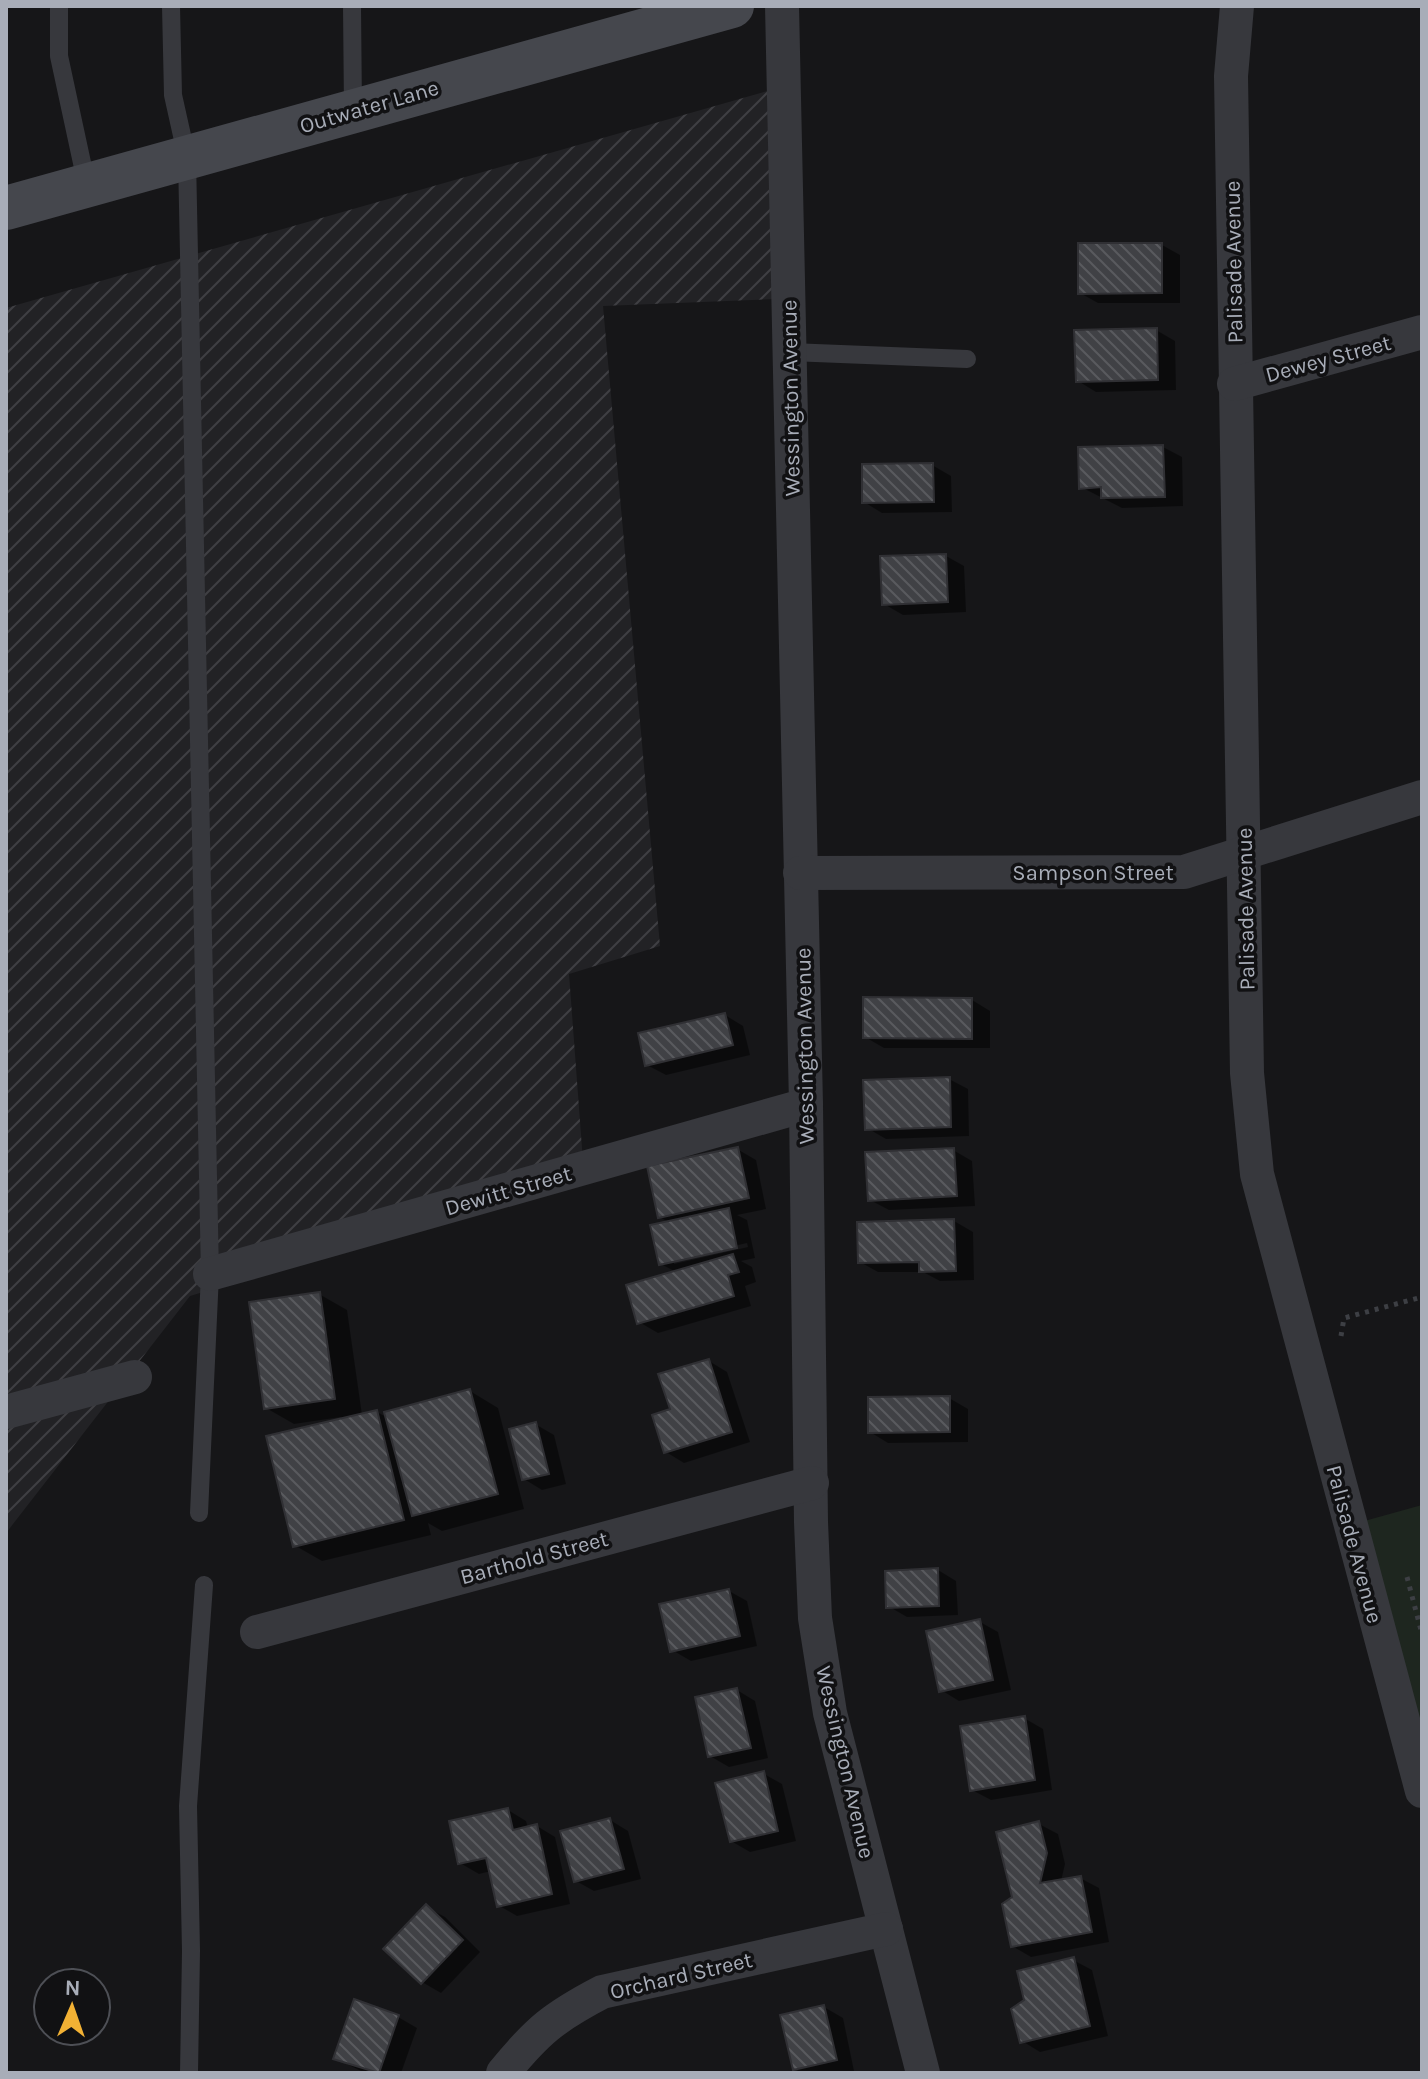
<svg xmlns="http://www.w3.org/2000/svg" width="1428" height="2079" font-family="Karla,sans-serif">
<defs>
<pattern id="industrial-furrows" width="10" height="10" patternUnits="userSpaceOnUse" patternTransform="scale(2)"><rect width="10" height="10" fill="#222225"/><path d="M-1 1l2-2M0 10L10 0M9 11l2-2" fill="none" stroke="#3f3f43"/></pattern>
<pattern id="building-back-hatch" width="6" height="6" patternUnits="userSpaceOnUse" patternTransform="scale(2)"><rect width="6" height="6" fill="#404145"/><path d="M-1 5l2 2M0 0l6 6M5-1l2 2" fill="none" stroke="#595a5e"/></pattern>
</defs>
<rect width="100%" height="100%" fill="#161618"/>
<path fill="url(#industrial-furrows)" d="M 799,82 L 801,298 L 603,306 L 660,946 L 569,974 L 584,1175 L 190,1296 L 6,1533 L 6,308 Z"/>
<path fill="#1e261f" d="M 1422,1505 L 1422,1791 L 1350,1525 Z"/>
<g fill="#0007" fill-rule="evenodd">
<path d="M 1162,245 L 1180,255 L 1180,303 L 1098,303 L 1080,293 Z"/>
<path d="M 1156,330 L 1175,341 L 1176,390 L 1096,392 L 1078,381 Z"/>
<path d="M 1163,447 L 1182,457 L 1183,506 L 1122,508 L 1081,487 Z"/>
<path d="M 932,465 L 951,476 L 952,512 L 882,513 L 864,502 Z"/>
<path d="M 946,556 L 964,566 L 966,612 L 903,615 L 884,604 Z"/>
<path d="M 972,1000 L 990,1011 L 990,1048 L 884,1048 L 865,1037 Z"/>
<path d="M 725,1015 L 743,1026 L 750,1055 L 666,1075 L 647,1065 Z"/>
<path d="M 949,1079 L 968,1089 L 969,1136 L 886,1139 L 867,1128 Z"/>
<path d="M 737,1149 L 756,1160 L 766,1209 L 737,1215 L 747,1220 L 755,1258 L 741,1261 L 752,1267 L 756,1282 L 745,1286 L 751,1306 L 658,1333 L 639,1322 L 676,1272 L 661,1264 L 670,1223 L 660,1217 ZM 747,1243 L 748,1247 L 674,1264 L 674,1260 Z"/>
<path d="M 953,1150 L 972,1161 L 975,1206 L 889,1210 L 870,1200 Z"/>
<path d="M 954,1221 L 973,1232 L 974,1280 L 940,1281 L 923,1272 L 878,1272 L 860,1262 Z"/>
<path d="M 319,1294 L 347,1310 L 362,1415 L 377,1412 L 388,1418 L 470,1391 L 498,1408 L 524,1509 L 442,1531 L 428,1523 L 431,1535 L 322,1561 L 294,1545 L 341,1417 L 294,1424 L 266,1408 Z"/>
<path d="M 709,1361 L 727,1372 L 750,1442 L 684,1463 L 666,1452 L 672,1411 Z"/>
<path d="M 949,1398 L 968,1409 L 968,1442 L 888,1443 L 870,1432 Z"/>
<path d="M 535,1424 L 554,1435 L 566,1484 L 542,1490 L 524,1479 Z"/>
<path d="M 938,1570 L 956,1581 L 958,1615 L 907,1617 L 888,1606 Z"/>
<path d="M 729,1591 L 747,1601 L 757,1646 L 691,1661 L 672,1650 Z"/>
<path d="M 980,1622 L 998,1632 L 1011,1690 L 959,1701 L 941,1690 Z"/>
<path d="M 737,1690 L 755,1701 L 768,1758 L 729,1767 L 710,1756 Z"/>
<path d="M 1024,1718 L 1043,1729 L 1052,1790 L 991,1800 L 972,1790 Z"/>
<path d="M 764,1774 L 782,1784 L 796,1841 L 750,1852 L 731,1841 Z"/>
<path d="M 508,1810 L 526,1821 L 528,1828 L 537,1826 L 555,1837 L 570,1904 L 517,1916 L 498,1905 L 491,1871 L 479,1874 L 460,1863 Z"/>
<path d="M 610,1820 L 628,1831 L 641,1879 L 594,1891 L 576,1881 Z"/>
<path d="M 1039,1824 L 1058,1834 L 1065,1864 L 1061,1881 L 1080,1878 L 1099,1888 L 1109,1942 L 1031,1957 L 1012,1946 Z"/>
<path d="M 426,1907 L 445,1917 L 480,1952 L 441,1993 L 422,1982 Z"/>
<path d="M 1073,1960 L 1092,1970 L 1108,2036 L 1040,2052 L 1022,2041 Z"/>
<path d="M 355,2002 L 398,2017 L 417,2028 L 401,2073 L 365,2073 L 335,2058 Z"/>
<path d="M 824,2007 L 843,2018 L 854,2071 L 802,2073 L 795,2069 Z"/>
</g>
<g fill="url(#building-back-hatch)" stroke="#303034" stroke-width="2">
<path d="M 1078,243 L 1162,243 L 1162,293 L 1078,294 Z"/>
<path d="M 1157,328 L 1158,380 L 1076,382 L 1074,330 Z"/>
<path d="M 1163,445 L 1165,497 L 1101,498 L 1101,487 L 1079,489 L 1078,447 Z"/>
<path d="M 933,463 L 934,502 L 862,503 L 862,464 Z"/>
<path d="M 946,554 L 948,602 L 882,605 L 880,556 Z"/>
<path d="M 863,997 L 972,998 L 972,1039 L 863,1038 Z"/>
<path d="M 725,1013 L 733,1045 L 645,1066 L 638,1033 Z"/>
<path d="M 950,1077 L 951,1127 L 865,1130 L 863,1080 Z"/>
<path d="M 738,1147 L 749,1198 L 658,1218 L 647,1166 Z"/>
<path d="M 954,1148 L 957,1196 L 868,1201 L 865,1152 Z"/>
<path d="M 729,1208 L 737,1248 L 659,1265 L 650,1225 Z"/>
<path d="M 954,1219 L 956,1271 L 919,1272 L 919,1262 L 858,1263 L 857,1222 Z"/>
<path d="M 733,1254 L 739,1272 L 728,1275 L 734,1296 L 637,1324 L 626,1285 Z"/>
<path d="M 320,1292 L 335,1399 L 264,1409 L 249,1302 Z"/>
<path d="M 709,1359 L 732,1432 L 664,1453 L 652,1415 L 670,1409 L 658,1374 Z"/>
<path d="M 470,1389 L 498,1494 L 412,1516 L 384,1412 Z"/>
<path d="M 950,1396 L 950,1432 L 868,1433 L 868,1397 Z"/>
<path d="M 377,1410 L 404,1520 L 293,1547 L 266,1436 Z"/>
<path d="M 536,1422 L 549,1474 L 522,1480 L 509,1429 Z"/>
<path d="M 938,1568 L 939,1606 L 886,1608 L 885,1571 Z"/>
<path d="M 729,1589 L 740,1636 L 670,1652 L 659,1604 Z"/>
<path d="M 980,1619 L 993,1680 L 939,1692 L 926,1631 Z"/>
<path d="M 737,1688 L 751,1748 L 708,1757 L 695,1697 Z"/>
<path d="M 1025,1716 L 1035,1780 L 970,1791 L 960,1726 Z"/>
<path d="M 764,1771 L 778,1831 L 730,1842 L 715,1783 Z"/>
<path d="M 508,1808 L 513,1830 L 537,1824 L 552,1894 L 497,1907 L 486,1858 L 458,1864 L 449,1821 Z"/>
<path d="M 610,1818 L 624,1869 L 574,1882 L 560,1831 Z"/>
<path d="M 1039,1821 L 1047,1853 L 1040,1883 L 1081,1876 L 1092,1932 L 1011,1947 L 1002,1904 L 1012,1897 L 996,1832 Z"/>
<path d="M 426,1904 L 463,1940 L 421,1984 L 383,1949 Z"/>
<path d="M 1074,1957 L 1090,2026 L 1020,2043 L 1011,2009 L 1024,2000 L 1017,1971 Z"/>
<path d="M 354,1999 L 399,2015 L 379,2073 L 333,2059 Z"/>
<path d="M 824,2005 L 837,2060 L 793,2070 L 780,2015 Z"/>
</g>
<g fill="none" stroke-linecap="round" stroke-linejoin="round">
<g stroke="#3d3f44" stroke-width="5" stroke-dasharray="4 6" stroke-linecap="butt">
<path d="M 1341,1336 L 1344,1318 L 1422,1297"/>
<path d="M 1407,1577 L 1422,1634"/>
</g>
<g stroke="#37383d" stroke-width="18">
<path d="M 59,6 L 59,56 L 87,186"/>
<path d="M 171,6 L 173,95 L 187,158 L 210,1274 L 199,1513"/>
<path d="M 352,6 L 353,110"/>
<path d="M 790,352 L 967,359"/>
<path d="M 189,2073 L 191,1951 L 188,1806 L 204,1585"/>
</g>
<g stroke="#37383d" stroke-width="34">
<path d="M 782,6 L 806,1105 L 811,1522 L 815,1618 L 830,1713 L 923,2073"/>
<path d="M 1237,6 L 1231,76 L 1247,1073 L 1257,1174 L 1422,1791"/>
<path d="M 1234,384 L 1422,332"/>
<path d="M 800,873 L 1184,872 L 1422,797"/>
<path d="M 210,1274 L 806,1105"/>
<path d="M 6,1412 L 135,1377"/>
<path d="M 257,1632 L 812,1483"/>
<path d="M 503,2073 C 537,2031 554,2017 602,1992 L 886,1929"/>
</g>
<path stroke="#45474d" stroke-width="44" d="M 6,208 L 732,6"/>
</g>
<g text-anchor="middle" stroke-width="7" stroke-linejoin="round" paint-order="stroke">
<g font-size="22" fill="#a8adb8" stroke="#111113">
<text transform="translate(369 106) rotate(-16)" y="8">Outwater Lane</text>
<text transform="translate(1233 262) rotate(-91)" y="8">Palisade Avenue</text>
<text transform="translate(1328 358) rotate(-15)" y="8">Dewey Street</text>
<text transform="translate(790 398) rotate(-91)" y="8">Wessington Avenue</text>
<text x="1093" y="880">Sampson Street</text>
<text transform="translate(1245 909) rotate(-91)" y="8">Palisade Avenue</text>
<text transform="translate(804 1046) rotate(-91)" y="8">Wessington Avenue</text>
<text transform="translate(508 1190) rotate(-16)" y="8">Dewitt Street</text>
<text transform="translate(1355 1544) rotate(75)" y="8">Palisade Avenue</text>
<text transform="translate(534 1557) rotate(-15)" y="8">Barthold Street</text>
<text transform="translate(846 1762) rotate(77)" y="8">Wessington Avenue</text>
<text transform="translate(681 1975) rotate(-13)" y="8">Orchard Street</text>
</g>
</g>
<rect width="1428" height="2079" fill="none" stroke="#a8adb8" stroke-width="16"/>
<g transform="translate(72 2007) rotate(2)"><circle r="38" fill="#111113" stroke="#4d4f55" stroke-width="2"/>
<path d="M0-6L14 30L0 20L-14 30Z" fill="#f2b134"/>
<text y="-12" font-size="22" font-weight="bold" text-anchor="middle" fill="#a8adb8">N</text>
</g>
</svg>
